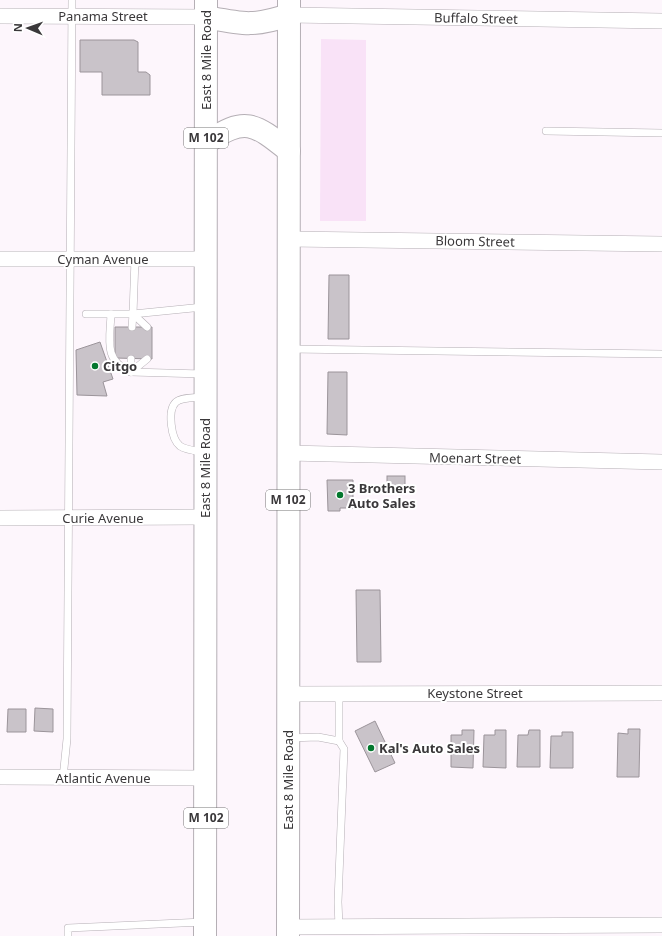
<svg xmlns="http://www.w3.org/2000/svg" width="662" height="936" font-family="'Noto Sans',sans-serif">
<rect width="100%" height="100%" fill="#fdf6fc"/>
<path fill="#f9e2f7" d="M 321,39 L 366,40 L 366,221 L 320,221 Z"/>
<g fill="#c9c3c9" stroke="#9b949a">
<path d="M 80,40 L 134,40 L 138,42 L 138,72 L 146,72 L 150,75 L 150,95 L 102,95 L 102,72 L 80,72 Z"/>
<path d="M 329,275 L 349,275 L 349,339 L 328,339 Z"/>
<path d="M 115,327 L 152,327 L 152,359 L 115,358 Z"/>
<path d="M 100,342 L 113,379 L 103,382 L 107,396 L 77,395 L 76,350 Z"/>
<path d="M 328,372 L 347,372 L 347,435 L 327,434 Z"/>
<rect x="387" y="476" width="18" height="17"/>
<path d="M 327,480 L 353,480 L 353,508 L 340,508 L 340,511 L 328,511 Z"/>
<path d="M 356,590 L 380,590 L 381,662 L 357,662 Z"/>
<path d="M 35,708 L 53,709 L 53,732 L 34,731 Z"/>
<path d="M 8,709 L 26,709 L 26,732 L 7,732 Z"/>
<path d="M 375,721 L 395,763 L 375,772 L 355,731 Z"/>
<path d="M 628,729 L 640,729 L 639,777 L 617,777 L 618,733 L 628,734 Z"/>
<path d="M 462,730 L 474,730 L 473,768 L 451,767 L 451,735 L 462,735 Z"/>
<path d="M 495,730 L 506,730 L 506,768 L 483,767 L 484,735 L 495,735 Z"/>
<path d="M 529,730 L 540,730 L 540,767 L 517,767 L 518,735 L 528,735 Z"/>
<path d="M 562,732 L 573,732 L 573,768 L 550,768 L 551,736 L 562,736 Z"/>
</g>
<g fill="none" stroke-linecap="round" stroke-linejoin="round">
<g stroke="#b5afb5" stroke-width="8">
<g id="lane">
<path d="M 546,131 L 662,133"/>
<path d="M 135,259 L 133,314 L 147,327"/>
<path d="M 86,314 L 133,314 L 203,307"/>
<path d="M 111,314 C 110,339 103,361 131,372 L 203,374"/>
<path d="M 132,327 L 133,314"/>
<path d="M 290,349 L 662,354"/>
<path d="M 131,372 L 147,359"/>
<path d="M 131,372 L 131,359"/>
<path d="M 203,397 C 195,398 182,397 176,402 C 167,410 171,439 180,446 C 186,450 196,451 203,452"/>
<path d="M 339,694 L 339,741"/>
<path d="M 289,738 L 318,737 L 339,741 L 344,749 L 338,902 L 339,927"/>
<path d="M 63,778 L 67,739 L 72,0"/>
<path d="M 68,936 L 68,928 L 204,922"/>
</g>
</g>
<g stroke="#b5afb5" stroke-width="16">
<g id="street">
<path d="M 289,15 L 662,21"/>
<path d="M 0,16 L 206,17"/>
<path d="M 289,239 L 662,244"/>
<path d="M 0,259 L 206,259"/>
<path d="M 288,453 L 662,462"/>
<path d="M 0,518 L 205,517"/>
<path d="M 288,694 L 662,693"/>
<path d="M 0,777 L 206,778"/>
<path d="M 288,927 L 662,925"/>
</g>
</g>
<g stroke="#b5afb5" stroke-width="24">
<g id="highway">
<path d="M 206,17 C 243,24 253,27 289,15"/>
<path d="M 206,143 C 245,116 254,123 289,151"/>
<path d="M 205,936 L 206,0"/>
<path d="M 288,936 L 289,0"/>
</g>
</g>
<use href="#lane" stroke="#fff" stroke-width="7"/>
<use href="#street" stroke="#fff" stroke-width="15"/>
<use href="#highway" stroke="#fff" stroke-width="22"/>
</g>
<g fill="#03782e" stroke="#fff" stroke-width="1.5">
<circle cx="95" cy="366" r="4"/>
<circle cx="340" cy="495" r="4"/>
<circle cx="371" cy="748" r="4"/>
</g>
<g text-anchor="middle" stroke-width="4" stroke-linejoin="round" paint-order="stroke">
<g fill="#fff" stroke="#757475" stroke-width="1">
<rect x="184" y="128" width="44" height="20" rx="3"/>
<rect x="266" y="490" width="44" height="20" rx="3"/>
<rect x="184" y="808" width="44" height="20" rx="3"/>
</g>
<g font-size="12" font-weight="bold" fill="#3a383a">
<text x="206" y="142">M 102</text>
<text x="288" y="504">M 102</text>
<text x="206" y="822">M 102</text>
</g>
<g font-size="13" fill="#3a383a" stroke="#fff">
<text x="103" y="21">Panama Street</text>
<text transform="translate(476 18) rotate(1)" y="5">Buffalo Street</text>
<text transform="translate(206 60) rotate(-90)" y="5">East 8 Mile Road</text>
<text transform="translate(475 241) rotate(1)" y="5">Bloom Street</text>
<text x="103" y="264">Cyman Avenue</text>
<text transform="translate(475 458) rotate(1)" y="5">Moenart Street</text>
<text transform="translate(205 468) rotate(-90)" y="5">East 8 Mile Road</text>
<text x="103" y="523">Curie Avenue</text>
<text x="475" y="698">Keystone Street</text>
<text x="103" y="783">Atlantic Avenue</text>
<text transform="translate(288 780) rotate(-90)" y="5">East 8 Mile Road</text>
</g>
<g font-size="13" font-weight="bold" fill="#3a383a" stroke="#fff" text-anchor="start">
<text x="103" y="371">Citgo</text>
<text x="348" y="493">3 Brothers<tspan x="348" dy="15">Auto Sales</tspan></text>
<text x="379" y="753">Kal's Auto Sales</text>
</g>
</g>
<g transform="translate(28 28) rotate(272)" stroke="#ffffff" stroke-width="3" paint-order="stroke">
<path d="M0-3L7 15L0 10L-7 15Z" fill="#3a383a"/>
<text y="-6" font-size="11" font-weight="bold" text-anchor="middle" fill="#3a383a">N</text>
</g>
</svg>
